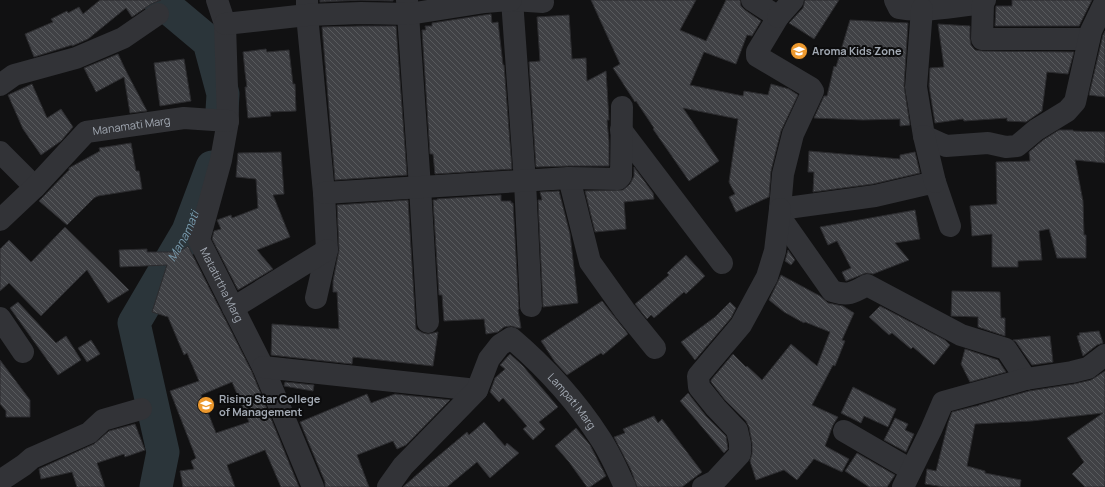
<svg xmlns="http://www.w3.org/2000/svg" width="1105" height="487" font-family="Manrope,sans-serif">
<defs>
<pattern id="building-back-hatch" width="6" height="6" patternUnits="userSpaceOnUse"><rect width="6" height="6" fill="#404145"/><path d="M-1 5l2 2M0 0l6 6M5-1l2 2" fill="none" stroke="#585a5d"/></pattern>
</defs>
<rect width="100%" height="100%" fill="#111112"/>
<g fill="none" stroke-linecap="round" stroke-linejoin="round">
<g stroke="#2b353a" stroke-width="33">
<path d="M 159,0 L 209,42 L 223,94 L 222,111"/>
<path id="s1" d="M 156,487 L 163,452 L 134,323 L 188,231 L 212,167"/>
</g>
</g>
<g fill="url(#building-back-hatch)" stroke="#2b2b2e" fill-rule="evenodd">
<path d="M 100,0 L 161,0 L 151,4 L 132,17 L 126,8 L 88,39 L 72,46 L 72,45 L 34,57 L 25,34 L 53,22 L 51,19 L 67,11 L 68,13 L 79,7 L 83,14 Z"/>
<path d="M 320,0 L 393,0 L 393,1 L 361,0 L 320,2 Z"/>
<path d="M 591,0 L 696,0 L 680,30 L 706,41 L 726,0 L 740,0 L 741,6 L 745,10 L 761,21 L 752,36 L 747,35 L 736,64 L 704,52 L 690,85 L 743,96 L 744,91 L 768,95 L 771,84 L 789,89 L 798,95 L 781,131 L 771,171 L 769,197 L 736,212 L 729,197 L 735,194 L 729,182 L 738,119 L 683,108 L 719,161 L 689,181 L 653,129 L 654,128 L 636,101 L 635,102 L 613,68 L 620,64 Z"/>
<path d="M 805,0 L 839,0 L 814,39 L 789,23 L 803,8 Z"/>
<path d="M 1012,0 L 1092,0 L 1079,26 L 995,26 L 996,6 L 1012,6 Z"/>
<path d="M 491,14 L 492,23 L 498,22 L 503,65 L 504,65 L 512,169 L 435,174 L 433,154 L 430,154 L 422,30 L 426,30 L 425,26 L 432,26 L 432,23 Z"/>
<path d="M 569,15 L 572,59 L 586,58 L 587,81 L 606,71 L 609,120 L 607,120 L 609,142 L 609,166 L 569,166 L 536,167 L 529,62 L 540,61 L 537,17 Z"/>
<path d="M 850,20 L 908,23 L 904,86 L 910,125 L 900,126 L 900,119 L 863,120 L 814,118 L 824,96 L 827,96 L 834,66 L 836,67 Z"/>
<path d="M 938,24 L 970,26 L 970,39 L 971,45 L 975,50 L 982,51 L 1074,52 L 1068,74 L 1047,72 L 1042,111 L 1026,122 L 1007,121 L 1007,118 L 964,121 L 963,119 L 935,123 L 929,86 L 930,68 L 944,67 Z"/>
<path d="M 361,26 L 396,26 L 407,175 L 335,180 L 322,27 Z"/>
<path d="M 1105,31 L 1105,97 L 1089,95 L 1103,35 Z"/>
<path d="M 266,49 L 267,52 L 289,50 L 293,84 L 295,84 L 296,111 L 270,112 L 271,116 L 248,118 L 245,87 L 247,87 L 245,72 L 243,52 Z"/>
<path d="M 118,54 L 126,71 L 147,111 L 130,113 L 124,77 L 96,92 L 84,68 Z"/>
<path d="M 184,59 L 191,101 L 160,106 L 154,63 Z"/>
<path d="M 32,84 L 47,118 L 61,109 L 73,127 L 61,141 L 41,155 L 23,129 L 8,95 Z"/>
<path d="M 1059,130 L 1073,130 L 1073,131 L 1105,132 L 1105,163 L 1075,160 L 1083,201 L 1084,235 L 1086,235 L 1086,258 L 1057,258 L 1049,229 L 1039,231 L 1042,260 L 1018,261 L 1018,267 L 992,267 L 992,234 L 972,236 L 970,206 L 997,204 L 996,162 L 1030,161 L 1029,152 L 1043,140 Z"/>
<path d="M 131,143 L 136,171 L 139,171 L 142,189 L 98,196 L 94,198 L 67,225 L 39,201 L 69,170 L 69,168 L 100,151 L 99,148 Z"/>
<path d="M 809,151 L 900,159 L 900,155 L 915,152 L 920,173 L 873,184 L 813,192 L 814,172 L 808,172 Z"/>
<path d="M 281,152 L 284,194 L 273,195 L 290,237 L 257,250 L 273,269 L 238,290 L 212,239 L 214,231 L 221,229 L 217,220 L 231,215 L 232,218 L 258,208 L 256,179 L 236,177 L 238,153 Z"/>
<path d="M 634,167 L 653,193 L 654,199 L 624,202 L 626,229 L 595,232 L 585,191 L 623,190 L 630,184 L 634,176 Z"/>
<path d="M 559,191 L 570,234 L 578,303 L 543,307 L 538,200 L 542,200 L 540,192 Z"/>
<path d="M 501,195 L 501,201 L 511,201 L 511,203 L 513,203 L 519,309 L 518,310 L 521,328 L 518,328 L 511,326 L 504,327 L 498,332 L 486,334 L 484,319 L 444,321 L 442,295 L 439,295 L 433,200 L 437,200 L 437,199 Z"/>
<path d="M 408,200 L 416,329 L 423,333 L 428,334 L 438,332 L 433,366 L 353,357 L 352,364 L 271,355 L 272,324 L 339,329 L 337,292 L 333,292 L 333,281 L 339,250 L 337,205 Z"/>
<path d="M 915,210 L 920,239 L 895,243 L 909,260 L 873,274 L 866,273 L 846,281 L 842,272 L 851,268 L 837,241 L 828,245 L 820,227 Z"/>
<path d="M 65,227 L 129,290 L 108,303 L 87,270 L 41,316 L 9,283 L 0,291 L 0,249 L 9,240 L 31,262 Z"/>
<path d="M 188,246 L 252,372 L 299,487 L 281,487 L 265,450 L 227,465 L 235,487 L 183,487 L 180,471 L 194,469 L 191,461 L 196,458 L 170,391 L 199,381 L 187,353 L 184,355 L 168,317 L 152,312 L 167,265 L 120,267 L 119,250 L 147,249 L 147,252 L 179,252 ZM 232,382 L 249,422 L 216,433 L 201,395 Z"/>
<path d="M 788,250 L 795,260 L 791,265 L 785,261 Z"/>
<path d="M 686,255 L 705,276 L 686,294 L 684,292 L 654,318 L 651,315 L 647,319 L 635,304 L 669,275 L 667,273 Z"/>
<path d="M 781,275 L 820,296 L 828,303 L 843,306 L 854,313 L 842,340 L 845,341 L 835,366 L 833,365 L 812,405 L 838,417 L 833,425 L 825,446 L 849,459 L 842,472 L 814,459 L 797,480 L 784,470 L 756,480 L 750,461 L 752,454 L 752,443 L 749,427 L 746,421 L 725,400 L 711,382 L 711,380 L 733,354 L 746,367 L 747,366 L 762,380 L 791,344 L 817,366 L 830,332 L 805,322 L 804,323 L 784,312 L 769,300 Z"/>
<path d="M 952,291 L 1000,292 L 1001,318 L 1005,318 L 1005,336 L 978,327 L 978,317 L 951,316 Z"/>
<path d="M 602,301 L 628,334 L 603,355 L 601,353 L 567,375 L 555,362 L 541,341 Z"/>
<path d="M 18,302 L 56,343 L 66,336 L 81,360 L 58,375 L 10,308 Z"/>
<path d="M 730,302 L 736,308 L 731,318 L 695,360 L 681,342 L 715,317 Z"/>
<path d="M 880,306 L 945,340 L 950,345 L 934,365 L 913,347 L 911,349 L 892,333 L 889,335 L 869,317 Z"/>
<path d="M 1099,331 L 1103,343 L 1097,345 L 1083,356 L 1077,336 L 1080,335 L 1079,333 Z"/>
<path d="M 1050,336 L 1053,362 L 1032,365 L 1016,342 L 1013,340 Z"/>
<path d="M 91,340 L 100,354 L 87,362 L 78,348 Z"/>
<path d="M 965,349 L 998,360 L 1006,372 L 970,382 L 961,364 Z"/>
<path d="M 510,354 L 523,366 L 558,407 L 539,422 L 545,429 L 533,440 L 523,429 L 527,426 L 503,398 L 499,402 L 490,392 L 495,378 L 505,369 L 500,365 Z"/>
<path d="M 0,360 L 30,400 L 30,417 L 6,417 L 6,411 L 0,404 Z"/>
<path d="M 1105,371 L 1105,487 L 1085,487 L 1072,474 L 1084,462 L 1067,438 L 1103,413 L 1031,421 L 975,424 L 967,466 L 985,471 L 985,473 L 1021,480 L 1020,487 L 944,487 L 925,484 L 927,469 L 936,471 L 948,423 L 952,412 L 976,406 L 978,406 L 979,405 L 1029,391 L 1074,384 L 1091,380 Z"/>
<path d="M 285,382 L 314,385 L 313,391 L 284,386 Z"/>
<path d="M 853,387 L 896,409 L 888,427 L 864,416 L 861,423 L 841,413 Z"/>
<path d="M 688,393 L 706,416 L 726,436 L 728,449 L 724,453 L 680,401 Z"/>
<path d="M 367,394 L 371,403 L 395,394 L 450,400 L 406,445 L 397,449 L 393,441 L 357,455 L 369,487 L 325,487 L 325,482 L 300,422 Z"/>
<path d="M 654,416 L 658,423 L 662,419 L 702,472 L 682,487 L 637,487 L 631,470 L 614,437 L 625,433 L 623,429 Z"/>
<path d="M 895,418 L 908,424 L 905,430 L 914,434 L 906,452 L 884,440 Z"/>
<path d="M 484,422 L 505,446 L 507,443 L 519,453 L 490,478 L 477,462 L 447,487 L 403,487 L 430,463 L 467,432 L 469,435 Z"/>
<path d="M 135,424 L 145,450 L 125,457 L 124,454 L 97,463 L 105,487 L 77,487 L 72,472 L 41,479 L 39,469 L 94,444 L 109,431 Z"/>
<path d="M 576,428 L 590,445 L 606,476 L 590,487 L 587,487 L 569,462 L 555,446 Z"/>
<path d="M 857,453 L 895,475 L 887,487 L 869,487 L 845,471 Z"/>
</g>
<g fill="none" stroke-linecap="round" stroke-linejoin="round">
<g stroke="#323337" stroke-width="22">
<path id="s2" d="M 217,0 L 225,24 L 228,121 L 221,160 L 199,240 L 263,367 L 313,487"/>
<path d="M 307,0 L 307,15 L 324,193 L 327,250 L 316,298"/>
<path d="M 407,0 L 420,187 L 428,322"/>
<path d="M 512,0 L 525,182 L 531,306"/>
<path d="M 513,0 L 543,2"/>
<path d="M 752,0 L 778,17 L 757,52 L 757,56 L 811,88 L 813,91 L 793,134 L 783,174 L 780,209 L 875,196 L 935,182 L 950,226"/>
<path d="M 895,0 L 899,8 C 923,13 958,6 983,3 L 985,0"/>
<path d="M 983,3 L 982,39 L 1089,39"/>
<path d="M 922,9 L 916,87 L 924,136 L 946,146 L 988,143 L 1006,147 L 1017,146 L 1036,130 L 1067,111 L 1075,102 L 1091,31 L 1105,2"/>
<path d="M 778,17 L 793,0"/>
<path d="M 225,24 L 307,15 L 361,13 L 409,14 L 485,2 L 511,0"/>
<path d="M 0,85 L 14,75 L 76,58 L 123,38 L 158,14"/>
<path d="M 621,130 L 722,263"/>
<path d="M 924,136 L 935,182"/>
<path d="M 0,152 L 35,187"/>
<path d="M 569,178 L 590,262 L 625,311 L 655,348"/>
<path d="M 324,193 L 569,178 L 618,179 L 621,176 L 622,107"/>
<path d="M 780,217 L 832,291 C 848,296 853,293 867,285 L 961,335 L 1006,349 L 1026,379"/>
<path id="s3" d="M 0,220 L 35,187 L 86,132 L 184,118 L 228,121"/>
<path d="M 233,308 L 327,250"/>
<path d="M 0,318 L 23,352"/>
<path d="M 263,367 L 477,390"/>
<path d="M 844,431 L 911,470"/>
<path d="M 0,481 L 24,465 L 32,458 L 89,433 L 103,420 L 141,409"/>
<path id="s4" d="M 388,487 L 403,466 L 477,390 L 489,359 L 500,345 L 511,338 C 544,366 576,401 600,438 C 610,453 618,471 625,487"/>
<path d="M 703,487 L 715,481 L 740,454 L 740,443 L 737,430 L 716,408 L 699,387 L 698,376 L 741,325 L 767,277 L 775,251 L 780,209"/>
<path d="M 903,487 L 931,430 L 943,402 L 1026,379 L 1072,372 L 1088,368 L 1105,355"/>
</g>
</g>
<defs>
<g id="school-disc" transform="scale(0.9)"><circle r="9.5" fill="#ed992e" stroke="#0c0c0d"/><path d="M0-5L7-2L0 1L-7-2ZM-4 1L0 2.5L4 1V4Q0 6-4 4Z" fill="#fff"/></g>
<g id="university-disc" transform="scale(0.9)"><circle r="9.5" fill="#ed992e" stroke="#0c0c0d"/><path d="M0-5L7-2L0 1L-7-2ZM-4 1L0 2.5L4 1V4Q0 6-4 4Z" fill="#fff"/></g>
</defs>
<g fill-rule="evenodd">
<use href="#school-disc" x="799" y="51"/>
<use href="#university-disc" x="206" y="405"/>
</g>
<g text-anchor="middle" stroke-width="4" stroke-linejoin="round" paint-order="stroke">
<g font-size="11" font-weight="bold" fill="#a2a9b3" stroke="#0c0c0d" text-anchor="start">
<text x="812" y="55">Aroma Kids Zone</text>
<text x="219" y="403">Rising Star College<tspan x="219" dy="13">of Management</tspan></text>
</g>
<g font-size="11" fill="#a2a9b3" stroke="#0c0c0d">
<text dy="4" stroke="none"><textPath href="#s3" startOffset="169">Manamati Marg</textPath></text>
<text dy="4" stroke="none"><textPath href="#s2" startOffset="295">Matatirtha Marg</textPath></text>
<text dy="4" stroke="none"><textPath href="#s4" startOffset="284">Lampati Marg</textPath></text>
</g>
<g font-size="12" font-style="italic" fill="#799bae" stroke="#0c0c0d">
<text dy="4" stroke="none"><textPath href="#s1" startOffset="268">Manamati</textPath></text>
</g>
</g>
</svg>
